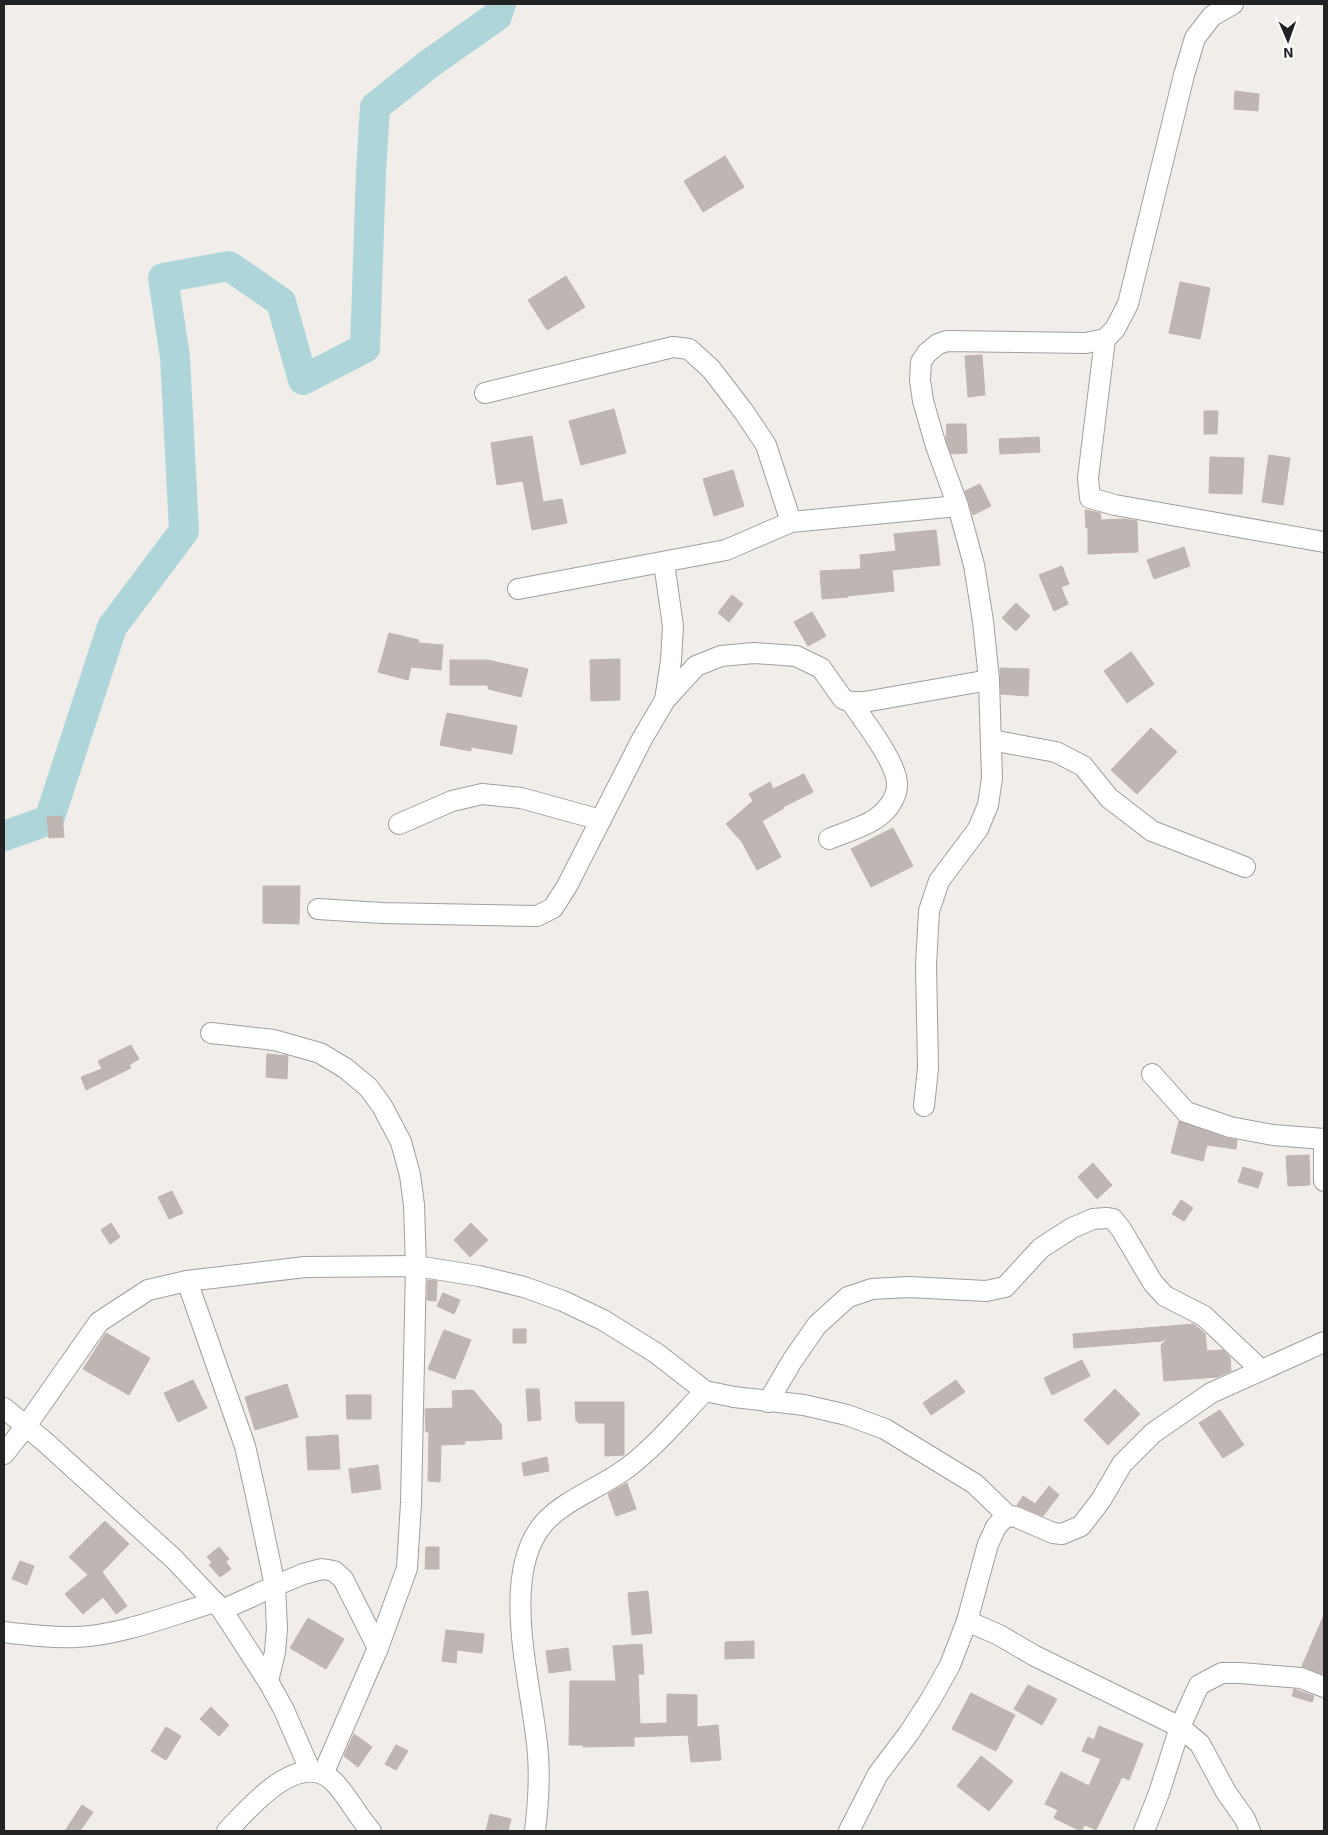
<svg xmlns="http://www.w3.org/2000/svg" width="1328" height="1835" font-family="'Exo 2',sans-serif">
<rect width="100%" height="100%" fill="#f1eee9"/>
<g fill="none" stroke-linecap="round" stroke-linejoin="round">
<path stroke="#aed6da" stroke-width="30" d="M 4,836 L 49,820 L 112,627 L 184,531 L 175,357 L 163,278 L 229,266 L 281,302 L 303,380 L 365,348 L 371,172 L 375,107 L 429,64 L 497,16 L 501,4"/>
</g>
<g fill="#beb6b2" stroke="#c2b3ad">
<path d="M 1235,91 L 1259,94 L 1258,111 L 1234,109 Z"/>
<path d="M 725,156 L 744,187 L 703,212 L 684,181 Z"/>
<path d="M 566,276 L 585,307 L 547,330 L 528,300 Z"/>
<path d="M 1180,282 L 1210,288 L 1200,339 L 1169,333 Z"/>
<path d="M 982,355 L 985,395 L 968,397 L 965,356 Z"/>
<path d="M 614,409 L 626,453 L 581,465 L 569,421 Z"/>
<path d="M 1204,411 L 1218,411 L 1217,434 L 1204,434 Z"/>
<path d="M 947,424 L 966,424 L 967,453 L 951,454 L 946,439 Z"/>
<path d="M 532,436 L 543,502 L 562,499 L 567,523 L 532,530 L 523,481 L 497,485 L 491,443 Z"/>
<path d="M 1039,437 L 1040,452 L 1000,454 L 999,439 Z"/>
<path d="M 1269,455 L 1290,458 L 1283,505 L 1262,502 Z"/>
<path d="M 1210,457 L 1244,458 L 1242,494 L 1209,493 Z"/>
<path d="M 733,470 L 744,506 L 714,516 L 703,479 Z"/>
<path d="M 980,484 L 991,506 L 973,515 L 965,491 Z"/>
<path d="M 1085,510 L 1100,513 L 1101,520 L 1124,519 L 1137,521 L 1138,552 L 1088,554 L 1088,528 L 1086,528 Z"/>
<path d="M 936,530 L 940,565 L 892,570 L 894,591 L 848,596 L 848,597 L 822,599 L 820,571 L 861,569 L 860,555 L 896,551 L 894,534 Z"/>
<path d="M 1184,547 L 1190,566 L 1154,579 L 1147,560 Z"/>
<path d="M 1062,566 L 1069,584 L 1061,587 L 1068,604 L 1054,611 L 1039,575 Z"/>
<path d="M 732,595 L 743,604 L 729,622 L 718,613 Z"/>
<path d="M 1016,603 L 1030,616 L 1016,631 L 1002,618 Z"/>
<path d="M 812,612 L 826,636 L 808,646 L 794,622 Z"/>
<path d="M 389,633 L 419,640 L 418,643 L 443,645 L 441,670 L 411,667 L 408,680 L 378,672 Z"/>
<path d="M 1131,652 L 1154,684 L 1127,703 L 1104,671 Z"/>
<path d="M 620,659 L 620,700 L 591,701 L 590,660 Z"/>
<path d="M 450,660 L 487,660 L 528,669 L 521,697 L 488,689 L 488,685 L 450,685 Z"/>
<path d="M 1000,668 L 1029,669 L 1028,696 L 1001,694 Z"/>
<path d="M 447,713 L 517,726 L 512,754 L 471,747 L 471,751 L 440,745 Z"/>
<path d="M 1151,728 L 1177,752 L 1137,794 L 1111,770 Z"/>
<path d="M 804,774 L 813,792 L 783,807 L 784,808 L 762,821 L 781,857 L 757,870 L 742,842 L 726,824 L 753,801 L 749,794 L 770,782 L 773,789 Z"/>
<path d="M 62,816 L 64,837 L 49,838 L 47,817 Z"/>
<path d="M 893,828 L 913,866 L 871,887 L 851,849 Z"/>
<path d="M 263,886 L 300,886 L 299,924 L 263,923 Z"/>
<path d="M 131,1045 L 139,1059 L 129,1065 L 131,1068 L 86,1090 L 81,1077 L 102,1069 L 98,1061 Z"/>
<path d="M 267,1054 L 288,1056 L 287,1079 L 266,1077 Z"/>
<path d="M 1179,1121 L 1226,1138 L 1237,1140 L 1236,1149 L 1207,1145 L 1203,1161 L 1171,1153 Z"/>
<path d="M 1309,1155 L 1310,1185 L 1288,1186 L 1286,1156 Z"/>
<path d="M 1093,1163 L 1112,1185 L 1097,1199 L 1078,1177 Z"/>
<path d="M 1243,1167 L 1263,1173 L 1258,1188 L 1238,1182 Z"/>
<path d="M 172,1191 L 183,1213 L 169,1219 L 158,1197 Z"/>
<path d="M 1181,1200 L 1193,1208 L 1184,1221 L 1172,1214 Z"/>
<path d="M 111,1223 L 120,1237 L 110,1244 L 101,1230 Z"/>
<path d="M 471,1223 L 488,1240 L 470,1257 L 454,1240 Z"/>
<path d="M 428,1280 L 437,1281 L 436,1301 L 427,1300 Z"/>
<path d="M 443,1293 L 460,1300 L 454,1314 L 437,1306 Z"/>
<path d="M 1194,1324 L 1205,1334 L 1207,1351 L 1223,1350 L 1230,1357 L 1231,1371 L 1217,1377 L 1164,1381 L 1161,1345 L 1168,1338 L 1162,1341 L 1074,1348 L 1073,1334 Z"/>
<rect x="513" y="1329" width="13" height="14"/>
<path d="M 444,1330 L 471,1340 L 455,1379 L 428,1369 Z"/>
<path d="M 106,1333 L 150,1358 L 129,1395 L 83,1369 Z"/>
<path d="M 1082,1360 L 1090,1376 L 1052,1395 L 1044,1378 Z"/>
<path d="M 193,1380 L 207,1408 L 178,1422 L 164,1393 Z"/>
<path d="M 956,1380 L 965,1392 L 931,1415 L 923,1403 Z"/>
<path d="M 287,1384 L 298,1417 L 255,1430 L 245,1397 Z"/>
<path d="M 526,1389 L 539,1389 L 541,1420 L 528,1421 Z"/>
<path d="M 1115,1389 L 1140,1414 L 1108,1445 L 1084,1420 Z"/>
<path d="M 471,1390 L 474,1391 L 501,1424 L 502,1439 L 464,1441 L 465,1444 L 441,1445 L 440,1482 L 428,1481 L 429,1432 L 426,1432 L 425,1409 L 453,1408 L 452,1391 Z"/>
<path d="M 346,1395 L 371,1395 L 371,1419 L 347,1419 Z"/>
<path d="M 575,1402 L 624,1402 L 624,1455 L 605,1456 L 605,1423 L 578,1423 L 578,1421 L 576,1421 Z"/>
<path d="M 1220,1410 L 1244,1445 L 1223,1458 L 1199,1423 Z"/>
<path d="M 338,1435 L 340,1469 L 308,1470 L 306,1437 Z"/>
<path d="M 547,1457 L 549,1471 L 524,1476 L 522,1463 Z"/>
<path d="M 378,1465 L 381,1489 L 352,1493 L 349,1469 Z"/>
<path d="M 627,1483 L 636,1509 L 616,1516 L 608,1494 Z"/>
<path d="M 1049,1486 L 1059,1495 L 1043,1516 L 1017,1505 L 1023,1496 L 1035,1504 Z"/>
<path d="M 105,1521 L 129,1544 L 102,1572 L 127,1606 L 116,1614 L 103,1597 L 83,1614 L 65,1594 L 88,1575 L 69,1557 Z"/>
<path d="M 219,1547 L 229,1559 L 226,1562 L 231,1569 L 220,1577 L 209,1565 L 212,1562 L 207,1557 Z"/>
<path d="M 426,1547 L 439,1547 L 439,1569 L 425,1569 Z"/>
<path d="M 20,1561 L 34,1566 L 27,1585 L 12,1579 Z"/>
<path d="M 648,1591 L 652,1633 L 632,1635 L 628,1593 Z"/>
<path d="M 1324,1615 L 1324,1669 L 1322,1674 L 1302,1666 Z"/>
<path d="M 308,1618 L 344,1639 L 326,1669 L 290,1648 Z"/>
<path d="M 446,1630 L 484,1634 L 482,1653 L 457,1650 L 456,1663 L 442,1661 Z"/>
<path d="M 754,1641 L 754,1658 L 725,1659 L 725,1642 Z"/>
<path d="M 642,1644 L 644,1674 L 638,1674 L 640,1724 L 667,1723 L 667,1694 L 697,1695 L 697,1727 L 718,1725 L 721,1760 L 691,1762 L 688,1735 L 634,1737 L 634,1746 L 583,1747 L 583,1745 L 569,1745 L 570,1681 L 616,1681 L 613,1646 Z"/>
<path d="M 568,1648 L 571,1670 L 549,1673 L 546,1651 Z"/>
<path d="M 1028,1685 L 1057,1699 L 1042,1725 L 1014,1709 Z"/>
<path d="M 1294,1689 L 1314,1696 L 1312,1702 L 1292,1696 Z"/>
<path d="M 971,1693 L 1015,1715 L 996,1751 L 952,1729 Z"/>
<path d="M 211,1707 L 229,1725 L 219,1736 L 200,1719 Z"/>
<path d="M 1099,1726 L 1143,1744 L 1129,1780 L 1122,1777 L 1096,1830 L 1085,1825 L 1081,1831 L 1054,1818 L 1058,1810 L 1045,1804 L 1061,1772 L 1089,1786 L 1101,1759 L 1082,1751 L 1088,1737 L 1094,1740 Z"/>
<path d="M 166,1727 L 181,1736 L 166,1760 L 151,1751 Z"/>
<path d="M 354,1734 L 372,1747 L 358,1767 L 344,1756 Z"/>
<path d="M 396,1745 L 408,1751 L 396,1770 L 385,1764 Z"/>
<path d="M 981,1756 L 1013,1781 L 989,1811 L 957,1786 Z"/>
<path d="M 82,1805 L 93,1812 L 80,1831 L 65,1831 Z"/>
<path d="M 490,1814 L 511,1819 L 508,1831 L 486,1831 Z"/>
</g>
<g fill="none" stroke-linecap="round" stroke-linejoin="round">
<g stroke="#9f9f9f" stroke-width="22">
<g id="minor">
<path d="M 1105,339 L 1088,478 L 1090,498 L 1115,505 L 1324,542"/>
<path d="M 485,393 L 673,347 L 689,349 L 711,369 L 744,412 L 766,445 L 791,522"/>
<path d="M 664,563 L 673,626 L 671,661 L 665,700"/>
<path d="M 518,589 L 726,550 L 791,522 L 958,506"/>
<path d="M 991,740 L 1056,752 L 1083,766 L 1109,798 L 1152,831 L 1245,867"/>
<path d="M 399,824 L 452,801 L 482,794 L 521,798 L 601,820"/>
<path d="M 829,839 C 843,833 867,826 878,817 C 888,810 897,797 897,785 C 898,764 864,721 851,702"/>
<path d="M 318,909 L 382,913 L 537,916 L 553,908 L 567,886 L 642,739 L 665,700 L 696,666 L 721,656 L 754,653 L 796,656 L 821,668 L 843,699 L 851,702 L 864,702 L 989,680"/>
<path d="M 211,1033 L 274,1040 L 320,1053 L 345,1068 L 368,1087 L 382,1106 L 401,1142 L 410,1175 L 414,1205 L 416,1266 L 411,1503 L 407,1568 L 378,1648 L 323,1774"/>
<path d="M 1152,1074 L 1186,1112 L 1230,1127 L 1273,1135 L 1324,1139"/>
<path d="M 924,1106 L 928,1068 L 926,965 L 929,911 L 939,881 L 978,829 L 988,805 L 992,778 L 989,680 L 983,621 L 974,565 L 958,506 L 936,446 L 923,401 L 920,380 L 921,362 L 927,353 L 938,344 L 947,341 L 1086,343 L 1105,339 L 1115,329 L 1128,304 L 1184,75 L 1195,38 L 1212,16 L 1233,4"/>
<path d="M 1324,1145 L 1324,1181"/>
<path d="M 187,1281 L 245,1446 L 256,1495 L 275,1586 L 277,1628 L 275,1652 L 268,1681"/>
<path d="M 768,1402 L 792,1361 L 817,1325 L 848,1297 L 872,1289 L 909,1287 L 986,1291 L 1005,1287 L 1041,1248 L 1072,1228 L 1093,1219 L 1106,1218 L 1113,1219 L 1121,1229 L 1153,1283 L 1165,1296 L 1204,1316 L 1261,1370"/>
<path d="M 4,1408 L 45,1442 L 174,1559 L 222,1610 L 268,1681 L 284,1710 L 310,1770"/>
<path d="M 4,1454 L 26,1426 L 99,1322 L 148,1290 L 187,1281 L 305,1267 L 416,1266 L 479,1276 L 524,1287 L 563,1301 L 603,1320 L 656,1353 L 705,1391 L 734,1397 L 804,1405 L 847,1415 L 885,1429 L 975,1484 L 1008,1516"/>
<path d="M 222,1610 L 275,1586 L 303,1574 L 322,1569 L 334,1571 L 343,1579 L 378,1648"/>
<path d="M 967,1621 L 999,1635 L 1035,1656 L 1180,1727 L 1200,1744 L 1226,1792 L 1245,1819 L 1250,1831"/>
<path d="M 4,1632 C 28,1635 52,1638 77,1637 C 122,1635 171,1615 215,1602"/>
<path d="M 227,1831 C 249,1808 300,1747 334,1782 C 348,1796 357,1816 371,1831"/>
<path d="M 535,1831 C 538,1806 540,1781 538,1755 C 534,1691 497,1577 544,1523 C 564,1500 602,1487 627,1468 C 656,1446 680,1417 705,1391"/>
<path d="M 849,1831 L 878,1774 L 909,1733 L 931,1699 L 950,1665 L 967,1621 L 988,1544 L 996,1527 L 1002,1520 L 1008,1516 L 1016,1517 L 1053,1533 L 1062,1534 L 1081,1526 L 1101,1500 L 1122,1464 L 1153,1433 L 1211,1393 L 1324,1342"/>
<path d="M 1144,1831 L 1159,1793 L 1180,1727 L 1199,1685 L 1222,1673 L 1240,1673 L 1301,1678 L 1324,1687"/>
</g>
</g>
<use href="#minor" stroke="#fff" stroke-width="20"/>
</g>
<rect width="1328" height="1835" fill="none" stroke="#222222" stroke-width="10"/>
<g transform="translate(1288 40) rotate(178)" stroke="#ffffff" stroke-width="4" paint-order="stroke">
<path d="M0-4L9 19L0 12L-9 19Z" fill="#222222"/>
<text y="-8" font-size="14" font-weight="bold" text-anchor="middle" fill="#222222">N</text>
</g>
</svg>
